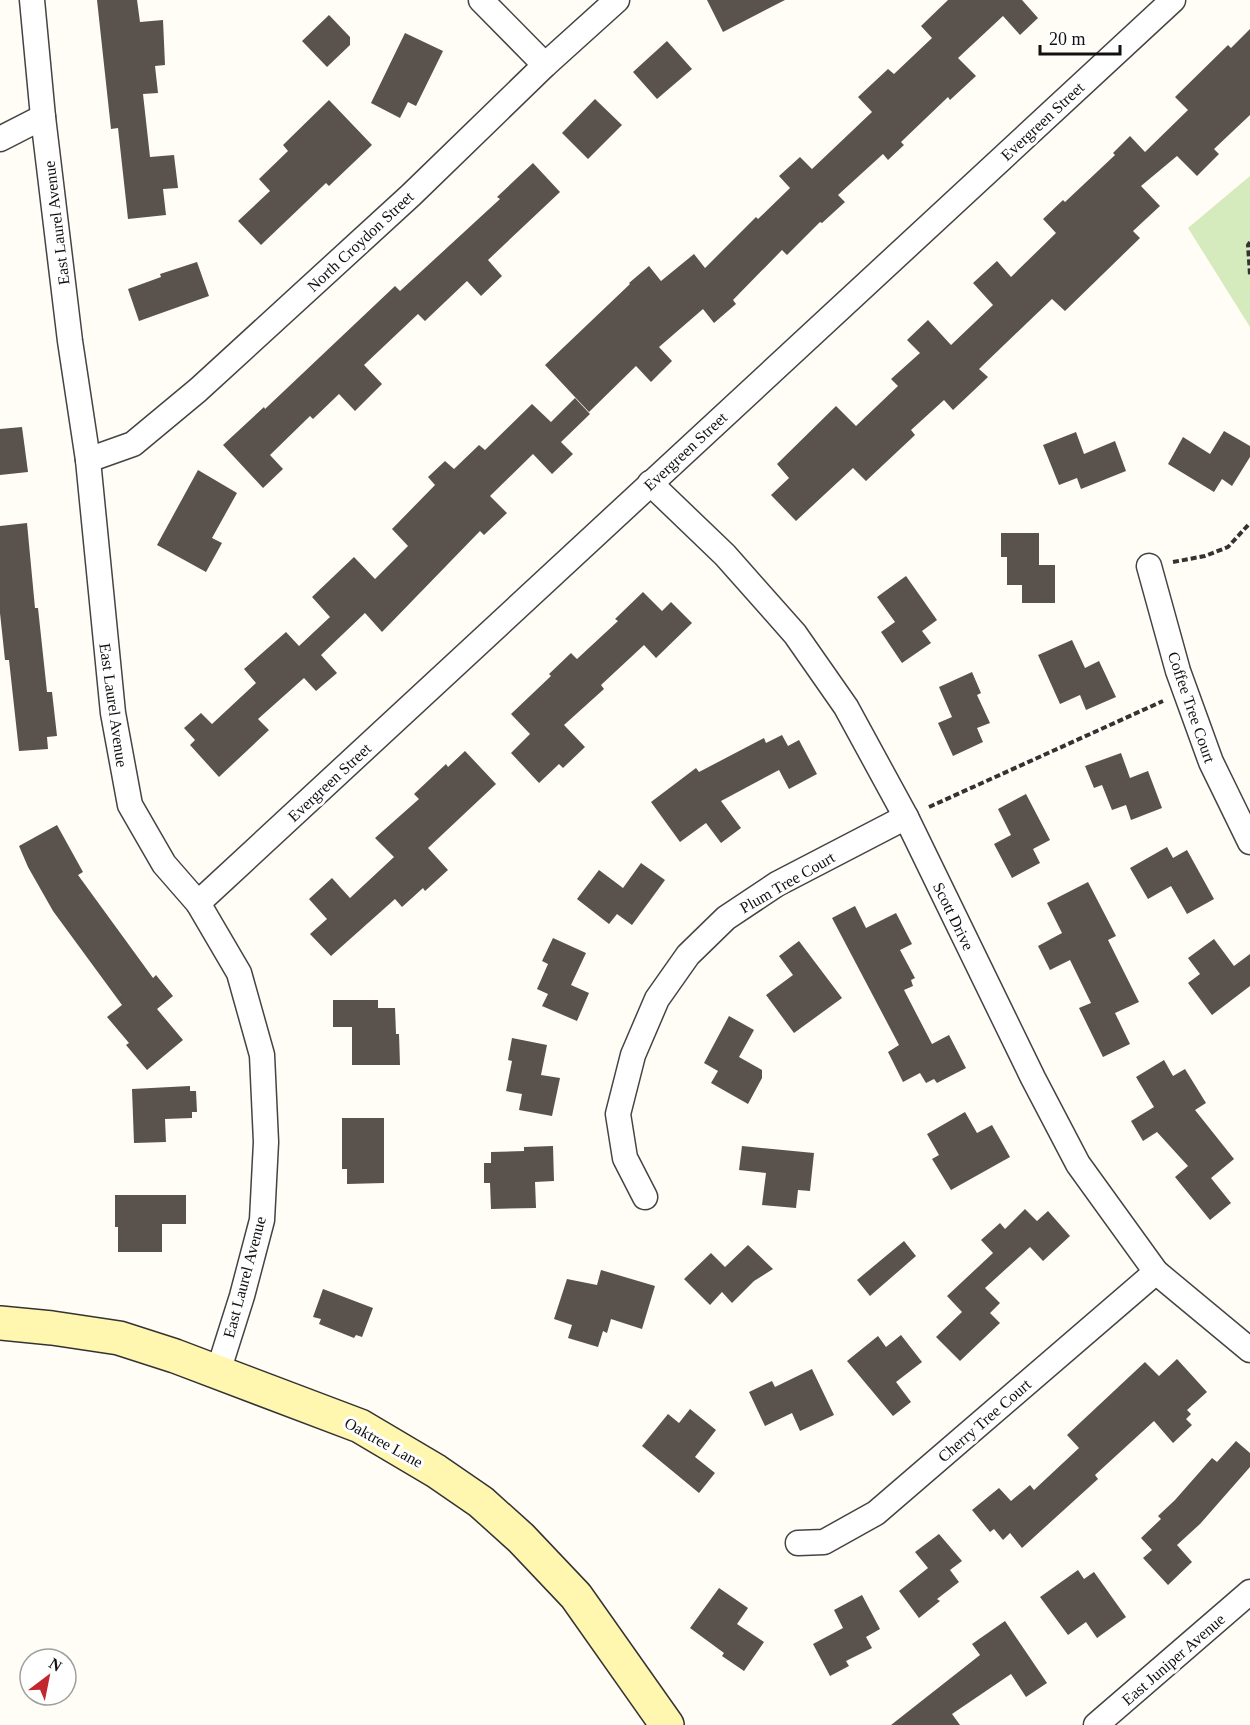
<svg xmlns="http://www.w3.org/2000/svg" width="1250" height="1725" font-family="Georgia,serif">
<rect width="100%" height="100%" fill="#fffdf5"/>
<path fill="#d5ebbd" d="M 1250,176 L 1250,327 L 1188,228 Z"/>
<g fill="#5a524d">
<path d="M 97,0 L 137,0 L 140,22 L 163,20 L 165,65 L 155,66 L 158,93 L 143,94 L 150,157 L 174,155 L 178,188 L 163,189 L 166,215 L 128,219 L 118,128 L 111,129 Z"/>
<path d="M 707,0 L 785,0 L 723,32 Z"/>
<path d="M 948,0 L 1022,0 L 1038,18 L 1020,35 L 1003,16 L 958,58 L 976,76 L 950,100 L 948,97 L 901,142 L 904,145 L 888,160 L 883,154 L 838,195 L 845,202 L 822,223 L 820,222 L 787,255 L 782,250 L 733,300 L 736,304 L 714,323 L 703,309 L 659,347 L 672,361 L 651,382 L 636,366 L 589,412 L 545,365 L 630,284 L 629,283 L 649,266 L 661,281 L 694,254 L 705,268 L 756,217 L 758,219 L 790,188 L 779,176 L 800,157 L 812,169 L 872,112 L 858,97 L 888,69 L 894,74 L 932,38 L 921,26 Z"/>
<path d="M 329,15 L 350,37 L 350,45 L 327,67 L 302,41 Z"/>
<path d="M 1250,29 L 1250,115 L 1214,149 L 1219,154 L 1197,176 L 1177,156 L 1141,186 L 1160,206 L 1133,231 L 1140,238 L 1065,311 L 1052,299 L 979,369 L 988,377 L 953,410 L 944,400 L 911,430 L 915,435 L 866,481 L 853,468 L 796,521 L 771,495 L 789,478 L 777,464 L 836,406 L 856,426 L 898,386 L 891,379 L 920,353 L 907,340 L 928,320 L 951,345 L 993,305 L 973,283 L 997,261 L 1011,277 L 1056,233 L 1043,219 L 1063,200 L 1065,202 L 1115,155 L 1113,153 L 1130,136 L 1145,152 L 1188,110 L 1175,97 L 1228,45 L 1231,48 Z"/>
<path d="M 405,33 L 443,51 L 416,106 L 408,102 L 400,118 L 371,103 Z"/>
<path d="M 667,41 L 692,69 L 657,99 L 633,72 Z"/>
<path d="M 595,99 L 622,125 L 588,159 L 562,133 Z"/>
<path d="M 329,100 L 372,145 L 329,186 L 326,183 L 261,245 L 238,221 L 270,191 L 259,179 L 288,151 L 283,145 Z"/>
<path d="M 533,163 L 560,192 L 488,260 L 502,276 L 481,296 L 467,281 L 425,321 L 418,314 L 364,365 L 382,384 L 355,411 L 339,394 L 313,419 L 310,416 L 270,455 L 283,469 L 263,488 L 223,445 L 264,407 L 265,409 L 395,286 L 400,291 L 500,199 L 497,197 Z"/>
<path d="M 197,262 L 209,296 L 139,321 L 128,289 L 161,277 L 160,274 Z"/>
<path d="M 575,398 L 590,414 L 561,442 L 573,454 L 552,474 L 533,454 L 490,496 L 507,513 L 484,535 L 480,531 L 382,632 L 365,613 L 321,655 L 337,673 L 316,691 L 304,678 L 258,719 L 269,730 L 219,777 L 190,745 L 195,740 L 184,728 L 201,713 L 212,724 L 256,683 L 244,669 L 286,632 L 299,646 L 330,617 L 312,597 L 354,557 L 375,579 L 408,546 L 392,529 L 435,485 L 428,477 L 445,461 L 454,469 L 479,445 L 485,450 L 532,404 L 551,422 Z"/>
<path d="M 22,427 L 28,472 L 0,475 L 0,429 Z"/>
<path d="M 1224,431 L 1250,446 L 1250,457 L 1232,486 L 1222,479 L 1214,492 L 1168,464 L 1183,437 L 1210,454 Z"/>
<path d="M 1076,432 L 1084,454 L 1115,441 L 1126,471 L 1081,489 L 1077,478 L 1059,485 L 1043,445 Z"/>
<path d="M 198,470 L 237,493 L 212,538 L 222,543 L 206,572 L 157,545 Z"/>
<path d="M 27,523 L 35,608 L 38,608 L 47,692 L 52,692 L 57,736 L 47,737 L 48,749 L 19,751 L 9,660 L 5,660 L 0,613 L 0,526 Z"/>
<path d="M 1001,533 L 1039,533 L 1039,565 L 1055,565 L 1055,603 L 1022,603 L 1022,585 L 1007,585 L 1007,557 L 1001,557 Z"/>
<path d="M 906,576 L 937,620 L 922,631 L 931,643 L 902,663 L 881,632 L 895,622 L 877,597 Z"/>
<path d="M 643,592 L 662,611 L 671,602 L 692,623 L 656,658 L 644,645 L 601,685 L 604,689 L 564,725 L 585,747 L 563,768 L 559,764 L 539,783 L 511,753 L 530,734 L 511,714 L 551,676 L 549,674 L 571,653 L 577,659 L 618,621 L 615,619 Z"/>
<path d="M 1072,640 L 1085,668 L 1099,661 L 1116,697 L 1086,710 L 1080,695 L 1060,704 L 1038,655 Z"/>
<path d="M 972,672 L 981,693 L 977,695 L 990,723 L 977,728 L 983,742 L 953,756 L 938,723 L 952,717 L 939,687 Z"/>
<path d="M 782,735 L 788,746 L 799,740 L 817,774 L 789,789 L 779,770 L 721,801 L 741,828 L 721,843 L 706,823 L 680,842 L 651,802 L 696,768 L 699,772 L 764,738 L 766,743 Z"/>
<path d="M 465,751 L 496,784 L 428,848 L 448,870 L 425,891 L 423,888 L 402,907 L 395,899 L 331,956 L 310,934 L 327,919 L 309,899 L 332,878 L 350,898 L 394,857 L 375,838 L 419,799 L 414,794 L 446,764 L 448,767 Z"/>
<path d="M 1121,753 L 1130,778 L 1148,771 L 1162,808 L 1131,820 L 1126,805 L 1112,810 L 1102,785 L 1094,788 L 1085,766 Z"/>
<path d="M 1026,794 L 1050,840 L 1033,849 L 1040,863 L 1012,878 L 994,844 L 1011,835 L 998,809 Z"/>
<path d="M 57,825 L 83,872 L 78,875 L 153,978 L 156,975 L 173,996 L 157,1009 L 183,1040 L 147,1070 L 126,1045 L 129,1043 L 107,1017 L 122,1005 L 53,911 L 28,867 L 19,846 Z"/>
<path d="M 1167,847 L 1173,858 L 1187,850 L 1214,899 L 1187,914 L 1171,886 L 1148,899 L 1130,868 Z"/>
<path d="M 641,863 L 665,880 L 632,925 L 617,914 L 609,924 L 577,899 L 599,870 L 623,888 Z"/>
<path d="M 1088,882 L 1116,936 L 1108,940 L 1139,1002 L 1115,1013 L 1130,1044 L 1103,1057 L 1079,1008 L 1091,1003 L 1070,960 L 1050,970 L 1038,946 L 1062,933 L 1047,903 Z"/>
<path d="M 855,906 L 866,928 L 896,913 L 912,944 L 900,950 L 915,978 L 911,980 L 913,986 L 904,990 L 932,1044 L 949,1035 L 966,1068 L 937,1083 L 934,1079 L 926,1083 L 920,1073 L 903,1082 L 888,1052 L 899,1045 L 832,918 Z"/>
<path d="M 553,938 L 586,953 L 571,985 L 589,993 L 577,1021 L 542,1006 L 548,994 L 537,989 L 548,964 L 542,961 Z"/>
<path d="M 1214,939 L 1234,966 L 1250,954 L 1250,986 L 1212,1015 L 1188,983 L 1200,974 L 1188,958 Z"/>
<path d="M 799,941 L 842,998 L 794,1033 L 766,995 L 793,975 L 779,956 Z"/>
<path d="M 333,1000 L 378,1000 L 378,1008 L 395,1008 L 396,1034 L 399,1034 L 400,1065 L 352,1065 L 352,1027 L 333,1027 Z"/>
<path d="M 729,1016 L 754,1030 L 739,1057 L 762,1070 L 762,1078 L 748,1104 L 711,1083 L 718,1071 L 704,1063 Z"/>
<path d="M 512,1038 L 547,1045 L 541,1075 L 560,1078 L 552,1116 L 519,1110 L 522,1094 L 506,1091 L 512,1061 L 508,1060 Z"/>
<path d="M 1164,1060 L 1173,1076 L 1185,1069 L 1206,1103 L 1195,1110 L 1234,1159 L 1211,1178 L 1231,1203 L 1210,1220 L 1175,1177 L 1188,1166 L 1157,1132 L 1143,1141 L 1131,1121 L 1154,1107 L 1136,1077 Z"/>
<path d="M 190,1086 L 190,1091 L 196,1091 L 197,1112 L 192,1112 L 192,1118 L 165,1119 L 166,1142 L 134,1143 L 132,1089 Z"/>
<path d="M 965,1112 L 977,1133 L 992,1125 L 1010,1157 L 951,1190 L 932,1159 L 939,1155 L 927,1134 Z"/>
<path d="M 342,1118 L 384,1118 L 384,1183 L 347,1184 L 347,1169 L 342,1169 Z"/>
<path d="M 553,1146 L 554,1181 L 535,1182 L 536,1208 L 491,1209 L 490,1183 L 484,1183 L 484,1163 L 491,1163 L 491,1152 L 524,1151 L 524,1147 Z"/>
<path d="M 742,1146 L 814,1153 L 810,1191 L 798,1190 L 796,1208 L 762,1205 L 766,1173 L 739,1170 Z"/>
<path d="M 115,1195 L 186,1195 L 186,1224 L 162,1224 L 162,1252 L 118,1252 L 118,1227 L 115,1227 Z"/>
<path d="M 1025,1209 L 1037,1221 L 1048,1211 L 1070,1236 L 1043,1261 L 1030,1247 L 985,1288 L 1000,1303 L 990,1313 L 1000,1323 L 960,1361 L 936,1337 L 962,1312 L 947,1296 L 993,1253 L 981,1240 L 1000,1223 L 1005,1229 Z"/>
<path d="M 904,1241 L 916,1256 L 870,1296 L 857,1280 Z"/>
<path d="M 748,1245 L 773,1269 L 754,1281 L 732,1303 L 722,1292 L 710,1305 L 684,1279 L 711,1253 L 725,1267 Z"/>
<path d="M 601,1270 L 655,1286 L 642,1329 L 611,1319 L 607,1333 L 603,1331 L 598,1347 L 568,1338 L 572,1325 L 554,1319 L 567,1279 L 597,1285 Z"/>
<path d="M 323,1289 L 373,1308 L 362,1337 L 356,1335 L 354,1338 L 319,1324 L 321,1319 L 313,1317 Z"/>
<path d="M 901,1335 L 922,1362 L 896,1382 L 911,1402 L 893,1416 L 847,1361 L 878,1336 L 886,1347 Z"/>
<path d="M 1177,1359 L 1207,1392 L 1187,1410 L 1191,1414 L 1186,1419 L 1192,1425 L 1173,1443 L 1154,1421 L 1095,1475 L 1098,1479 L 1022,1548 L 1010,1533 L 1003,1540 L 994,1529 L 990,1532 L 972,1510 L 999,1488 L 1011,1501 L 1030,1485 L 1034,1490 L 1079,1448 L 1067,1435 L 1145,1362 L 1159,1376 Z"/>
<path d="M 812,1369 L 834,1415 L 800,1431 L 792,1413 L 765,1426 L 749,1392 L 772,1381 L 775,1387 Z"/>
<path d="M 690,1409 L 716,1430 L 695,1457 L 715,1473 L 699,1493 L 642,1446 L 668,1414 L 679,1423 Z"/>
<path d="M 1236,1441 L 1250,1453 L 1250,1467 L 1200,1524 L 1177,1545 L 1192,1562 L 1168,1585 L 1143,1558 L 1152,1550 L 1141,1538 L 1161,1519 L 1158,1516 L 1175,1500 L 1212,1458 L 1217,1462 Z"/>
<path d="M 939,1534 L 962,1561 L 950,1570 L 959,1582 L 937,1599 L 940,1601 L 919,1618 L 899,1591 L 928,1568 L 915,1552 Z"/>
<path d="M 1078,1570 L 1084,1579 L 1094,1572 L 1126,1617 L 1097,1638 L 1086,1622 L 1068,1635 L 1040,1597 Z"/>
<path d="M 719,1588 L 748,1608 L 737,1624 L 764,1642 L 744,1671 L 722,1656 L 724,1653 L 690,1628 Z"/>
<path d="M 862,1595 L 880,1629 L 866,1637 L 872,1648 L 846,1661 L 849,1666 L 830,1676 L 813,1644 L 843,1628 L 834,1610 Z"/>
<path d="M 1005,1621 L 1047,1683 L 1026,1697 L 1011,1674 L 952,1714 L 960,1725 L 891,1725 L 980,1655 L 972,1644 Z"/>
</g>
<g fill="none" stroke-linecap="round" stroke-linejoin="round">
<g stroke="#444" stroke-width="27">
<g id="street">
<path d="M 32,0 L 43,117 L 70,341 L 88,460 L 113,713 L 130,805 L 164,864 L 198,903 L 239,973 L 262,1055 L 266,1142 L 262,1220 L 242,1296 L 218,1372"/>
<path d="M 481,0 L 545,65"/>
<path d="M 0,139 L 43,117"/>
<path d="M 88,460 L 133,444 L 198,390 L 411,195 L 545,65 L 617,0"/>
<path d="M 650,483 L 725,555 L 795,634 L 846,707 L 906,817 L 1033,1078 L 1078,1164 L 1156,1272 L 1250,1350"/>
<path d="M 1149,566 L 1178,671 L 1211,762 L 1250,842"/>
<path d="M 198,903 L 1173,0"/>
<path d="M 645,1197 L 625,1158 L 618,1114 L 633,1055 L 657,999 L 688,955 L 726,918 L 777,884 L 906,817"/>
<path d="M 798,1543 L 824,1542 L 876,1513 L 1156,1272"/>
<path d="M 1096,1725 L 1250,1592"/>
</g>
</g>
<g stroke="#333" stroke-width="36">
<path id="secondary" d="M 0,1323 L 52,1328 L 119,1338 L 175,1356 L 360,1426 L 436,1471 L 481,1502 L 521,1538 L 576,1596 L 667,1725"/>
</g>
<g stroke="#333" stroke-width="4" stroke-dasharray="6 3" stroke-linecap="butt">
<path d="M 1250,242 L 1248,245 L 1250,275"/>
<path d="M 1173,562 L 1205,556 L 1228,547 L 1250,523"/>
<path d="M 929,807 L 1163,701"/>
</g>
<use href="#street" stroke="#fff" stroke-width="24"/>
<use href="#secondary" stroke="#fff6b0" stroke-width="33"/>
</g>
<g text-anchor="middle" stroke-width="6" stroke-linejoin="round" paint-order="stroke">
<g font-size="16" fill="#111" stroke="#fff">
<text transform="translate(1042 121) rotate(-43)" y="6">Evergreen Street</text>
<text transform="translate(56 223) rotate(-97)" y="6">East Laurel Avenue</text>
<text transform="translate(360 241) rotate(-43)" y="6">North Croydon Street</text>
<text transform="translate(685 451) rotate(-43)" y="6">Evergreen Street</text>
<text transform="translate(114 705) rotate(82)" y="6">East Laurel Avenue</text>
<text transform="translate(1192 707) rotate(71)" y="6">Coffee Tree Court</text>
<text transform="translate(329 782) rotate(-43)" y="6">Evergreen Street</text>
<text transform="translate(787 882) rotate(-30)" y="6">Plum Tree Court</text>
<text transform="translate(954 916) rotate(64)" y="6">Scott Drive</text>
<text transform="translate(244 1277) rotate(-75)" y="6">East Laurel Avenue</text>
<text transform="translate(984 1420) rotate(-41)" y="6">Cherry Tree Court</text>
<text transform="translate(384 1442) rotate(29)" y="6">Oaktree Lane</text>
<text transform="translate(1173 1659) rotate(-41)" y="6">East Juniper Avenue</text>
</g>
</g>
<g transform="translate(48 1677) rotate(32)"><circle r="28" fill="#ffffff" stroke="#a0a0a0" stroke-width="1.5"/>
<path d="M0-4.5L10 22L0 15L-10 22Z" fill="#c4262e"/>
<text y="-9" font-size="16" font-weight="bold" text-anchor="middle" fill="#111111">N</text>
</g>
<path d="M1040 45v9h80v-9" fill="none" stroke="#111111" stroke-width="3"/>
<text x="1049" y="45" font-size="18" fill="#111111" stroke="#ffffff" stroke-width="4.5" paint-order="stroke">20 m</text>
</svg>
